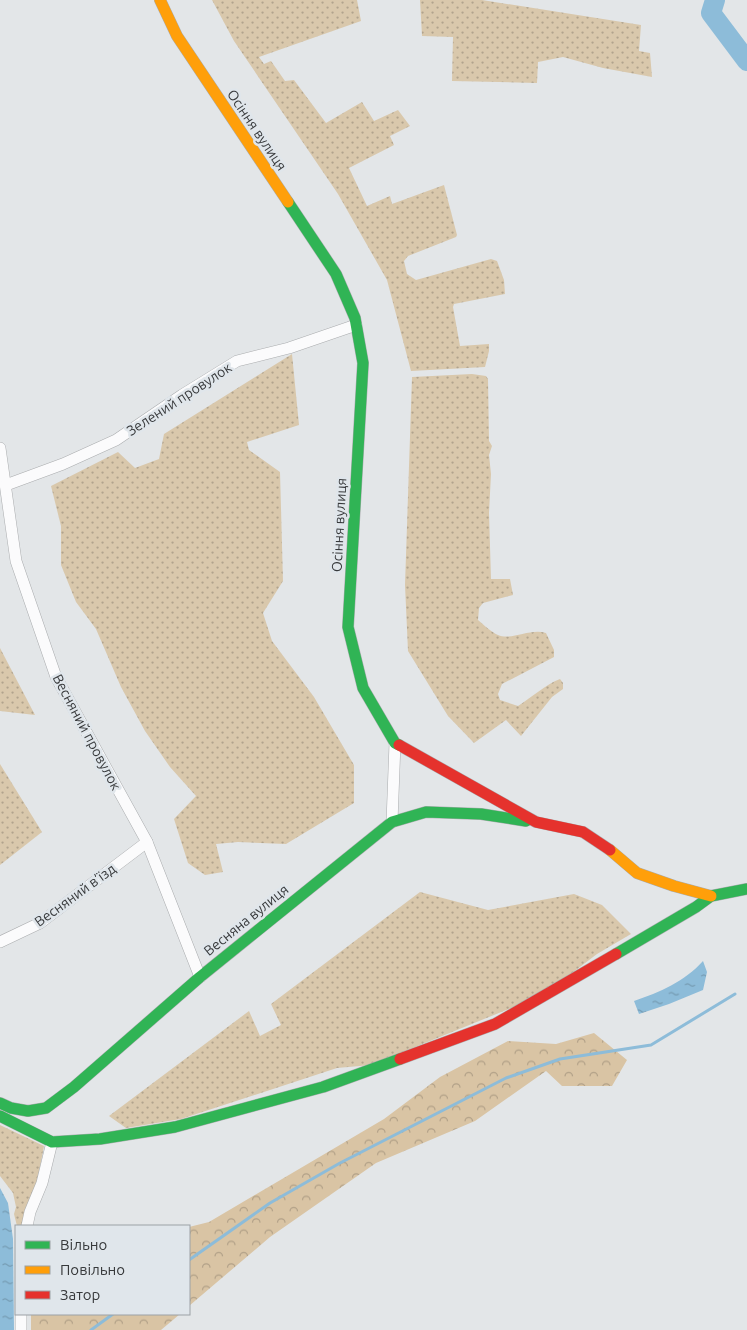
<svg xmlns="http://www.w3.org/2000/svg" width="747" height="1330" font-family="Ubuntu,sans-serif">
<defs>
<pattern id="grass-dots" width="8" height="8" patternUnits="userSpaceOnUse" patternTransform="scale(1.25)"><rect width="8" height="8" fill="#d9c8ac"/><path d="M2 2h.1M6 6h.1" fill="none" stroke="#b1a38d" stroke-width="1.8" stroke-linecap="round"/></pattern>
<pattern id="forest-crowns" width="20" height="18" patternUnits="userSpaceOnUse" patternTransform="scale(1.25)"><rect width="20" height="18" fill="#d9c4a4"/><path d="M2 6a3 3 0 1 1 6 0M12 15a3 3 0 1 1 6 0" fill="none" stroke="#b1a087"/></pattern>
<pattern id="water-ripples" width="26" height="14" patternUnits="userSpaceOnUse" patternTransform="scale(1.25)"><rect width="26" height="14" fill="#8dbcd9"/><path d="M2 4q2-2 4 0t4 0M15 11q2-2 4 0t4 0" fill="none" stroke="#749ab1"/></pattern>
</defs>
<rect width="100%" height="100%" fill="#e3e6e8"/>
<g fill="url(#grass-dots)">
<path d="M 212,0 L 357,0 L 361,21 L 259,57 L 264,64 L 271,61 L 285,81 L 294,80 L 326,123 L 362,102 L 374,121 L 398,110 L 410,126 L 390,136 L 394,145 L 349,168 L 367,206 L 390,196 L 392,204 L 444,185 L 457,235 L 456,237 L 408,256 L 404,261 L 407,274 L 416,280 L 491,259 L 497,261 L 504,280 L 505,294 L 454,304 L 453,307 L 460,346 L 489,344 L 489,351 L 485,367 L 411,371 L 387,280 L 338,194 L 234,41 Z"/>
<path d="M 420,0 L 482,0 L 641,25 L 639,51 L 650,53 L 652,77 L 603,68 L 563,57 L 538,62 L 537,83 L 452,81 L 453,37 L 422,36 Z"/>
<path d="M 292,354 L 299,425 L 247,442 L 249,450 L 280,472 L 283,581 L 263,613 L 272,641 L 314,697 L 354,765 L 354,803 L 286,844 L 238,842 L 216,844 L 223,872 L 205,875 L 188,863 L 174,819 L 196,796 L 170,767 L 145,731 L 121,687 L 96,629 L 76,602 L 61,565 L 61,526 L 51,486 L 118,452 L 135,468 L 159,459 L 164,434 Z"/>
<path d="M 472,374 L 486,376 L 488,379 L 489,441 L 492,446 L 489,455 L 491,474 L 489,513 L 491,579 L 510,579 L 513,595 L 483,603 L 479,608 L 478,620 C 484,625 491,632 498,635 C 511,641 530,628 546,633 L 554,650 L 554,657 L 502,684 L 498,694 L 500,700 L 518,706 C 531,698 546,684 560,679 L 563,683 L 563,689 L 552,697 L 521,736 L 506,720 L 474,743 L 448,716 L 408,651 L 405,585 L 412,377 Z"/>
<path d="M 0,648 L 35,715 L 0,711 Z"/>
<path d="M 0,764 L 42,832 L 0,865 Z"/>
<path d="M 420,892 L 488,910 L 574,894 L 602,905 L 631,934 L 597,954 L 568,976 L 516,1006 L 371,1065 L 337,1068 L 181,1119 L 126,1128 L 109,1116 L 249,1011 L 260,1036 L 281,1025 L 271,1004 Z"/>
<path d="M 0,1125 L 44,1146 L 36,1188 L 21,1226 L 17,1226 L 14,1214 L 16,1207 L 13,1193 L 0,1176 Z"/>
</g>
<g fill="url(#forest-crowns)">
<path d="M 594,1033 L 627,1060 L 612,1086 L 562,1086 L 546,1071 L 475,1121 L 376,1163 L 270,1237 L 189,1306 L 189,1227 L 209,1222 L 384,1119 L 440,1077 L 508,1041 L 556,1044 Z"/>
<path d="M 31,1314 L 180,1314 L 161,1330 L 31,1330 Z"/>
</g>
<g fill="url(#water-ripples)">
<path d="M 703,961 L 707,972 L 703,990 L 669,1004 L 639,1014 L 634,1001 C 660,992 684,982 703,961 Z"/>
<path d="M 0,1188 L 8,1203 L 13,1239 L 14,1330 L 0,1330 Z"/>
</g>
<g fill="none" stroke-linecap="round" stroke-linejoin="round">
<g stroke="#8dbcd9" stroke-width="3">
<path d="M 189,1260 L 270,1203 L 340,1163 L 506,1078 L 560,1059 L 651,1045 L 735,994"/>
<path d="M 91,1330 L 113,1314"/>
</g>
<path stroke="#8dbcd9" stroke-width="20" d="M 715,0 L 711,13 L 747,61"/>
<g stroke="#aaacae" stroke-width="12">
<g id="street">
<path d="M 0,448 L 16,561 L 56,677 L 147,842 L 200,977"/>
<path d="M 6,485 L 63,464 L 116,440 L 182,395 L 237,361 L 289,348 L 356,325"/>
<path d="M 392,822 L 395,743"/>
<path d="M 0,942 L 40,923 L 147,842"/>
<path d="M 27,1226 L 30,1212 L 42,1183 L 52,1142"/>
<path d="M 21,1330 L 21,1314"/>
</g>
</g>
<g stroke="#aaacae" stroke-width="12">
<g id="fast">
<path d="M 288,202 L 336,274 L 355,318 L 363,363 L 348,627 L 363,688 L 395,743 L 399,745"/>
<path d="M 616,954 L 696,907 L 711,896 L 747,889"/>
<path d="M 0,1103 L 11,1108 L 28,1111 L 46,1108 L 74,1087 L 200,977 L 392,822 L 426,812 L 481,814 L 526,821"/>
<path d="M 0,1116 L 52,1142 L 100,1139 L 175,1127 L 323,1087 L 400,1059"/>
</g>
</g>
<g stroke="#aaacae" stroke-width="12">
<g id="slow">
<path d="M 160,0 L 177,36 L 288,202"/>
<path d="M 610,850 L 637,873 L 674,886 L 711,896"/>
</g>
</g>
<g stroke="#aaacae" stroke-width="12">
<g id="jam">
<path d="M 399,745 L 536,822 L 583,832 L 610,850"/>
<path d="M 400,1059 L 495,1024 L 616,954"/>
</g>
</g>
<use href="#street" stroke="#fbfbfc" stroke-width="11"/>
<use href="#fast" stroke="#30b455" stroke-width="11"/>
<use href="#slow" stroke="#ff9f0a" stroke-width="11"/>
<use href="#jam" stroke="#e5322d" stroke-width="11"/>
</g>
<g text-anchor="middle" stroke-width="5" stroke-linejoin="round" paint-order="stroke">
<g font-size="14" fill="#37393b" stroke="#e0e6eb">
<text transform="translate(257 130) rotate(56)" y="5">Осіння вулиця</text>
<text transform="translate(179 399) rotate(-33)" y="5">Зелений провулок</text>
<text transform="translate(339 525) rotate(-87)" y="5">Осіння вулиця</text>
<text transform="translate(87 732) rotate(62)" y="5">Весняний провулок</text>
<text transform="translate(75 895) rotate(-36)" y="5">Весняний в’їзд</text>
<text transform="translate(246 920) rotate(-39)" y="5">Весняна вулиця</text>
</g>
</g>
<rect x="15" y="1225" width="175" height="90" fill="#e0e6eb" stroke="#9ca1a5"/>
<rect x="25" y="1241" width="25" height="8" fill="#30b455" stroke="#9ca1a5"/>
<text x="60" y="1250" font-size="15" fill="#37393b">Вільно</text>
<rect x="25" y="1266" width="25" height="8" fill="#ff9f0a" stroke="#9ca1a5"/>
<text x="60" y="1275" font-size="15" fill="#37393b">Повільно</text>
<rect x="25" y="1291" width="25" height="8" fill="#e5322d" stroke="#9ca1a5"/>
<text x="60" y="1300" font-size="15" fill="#37393b">Затор</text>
</svg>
